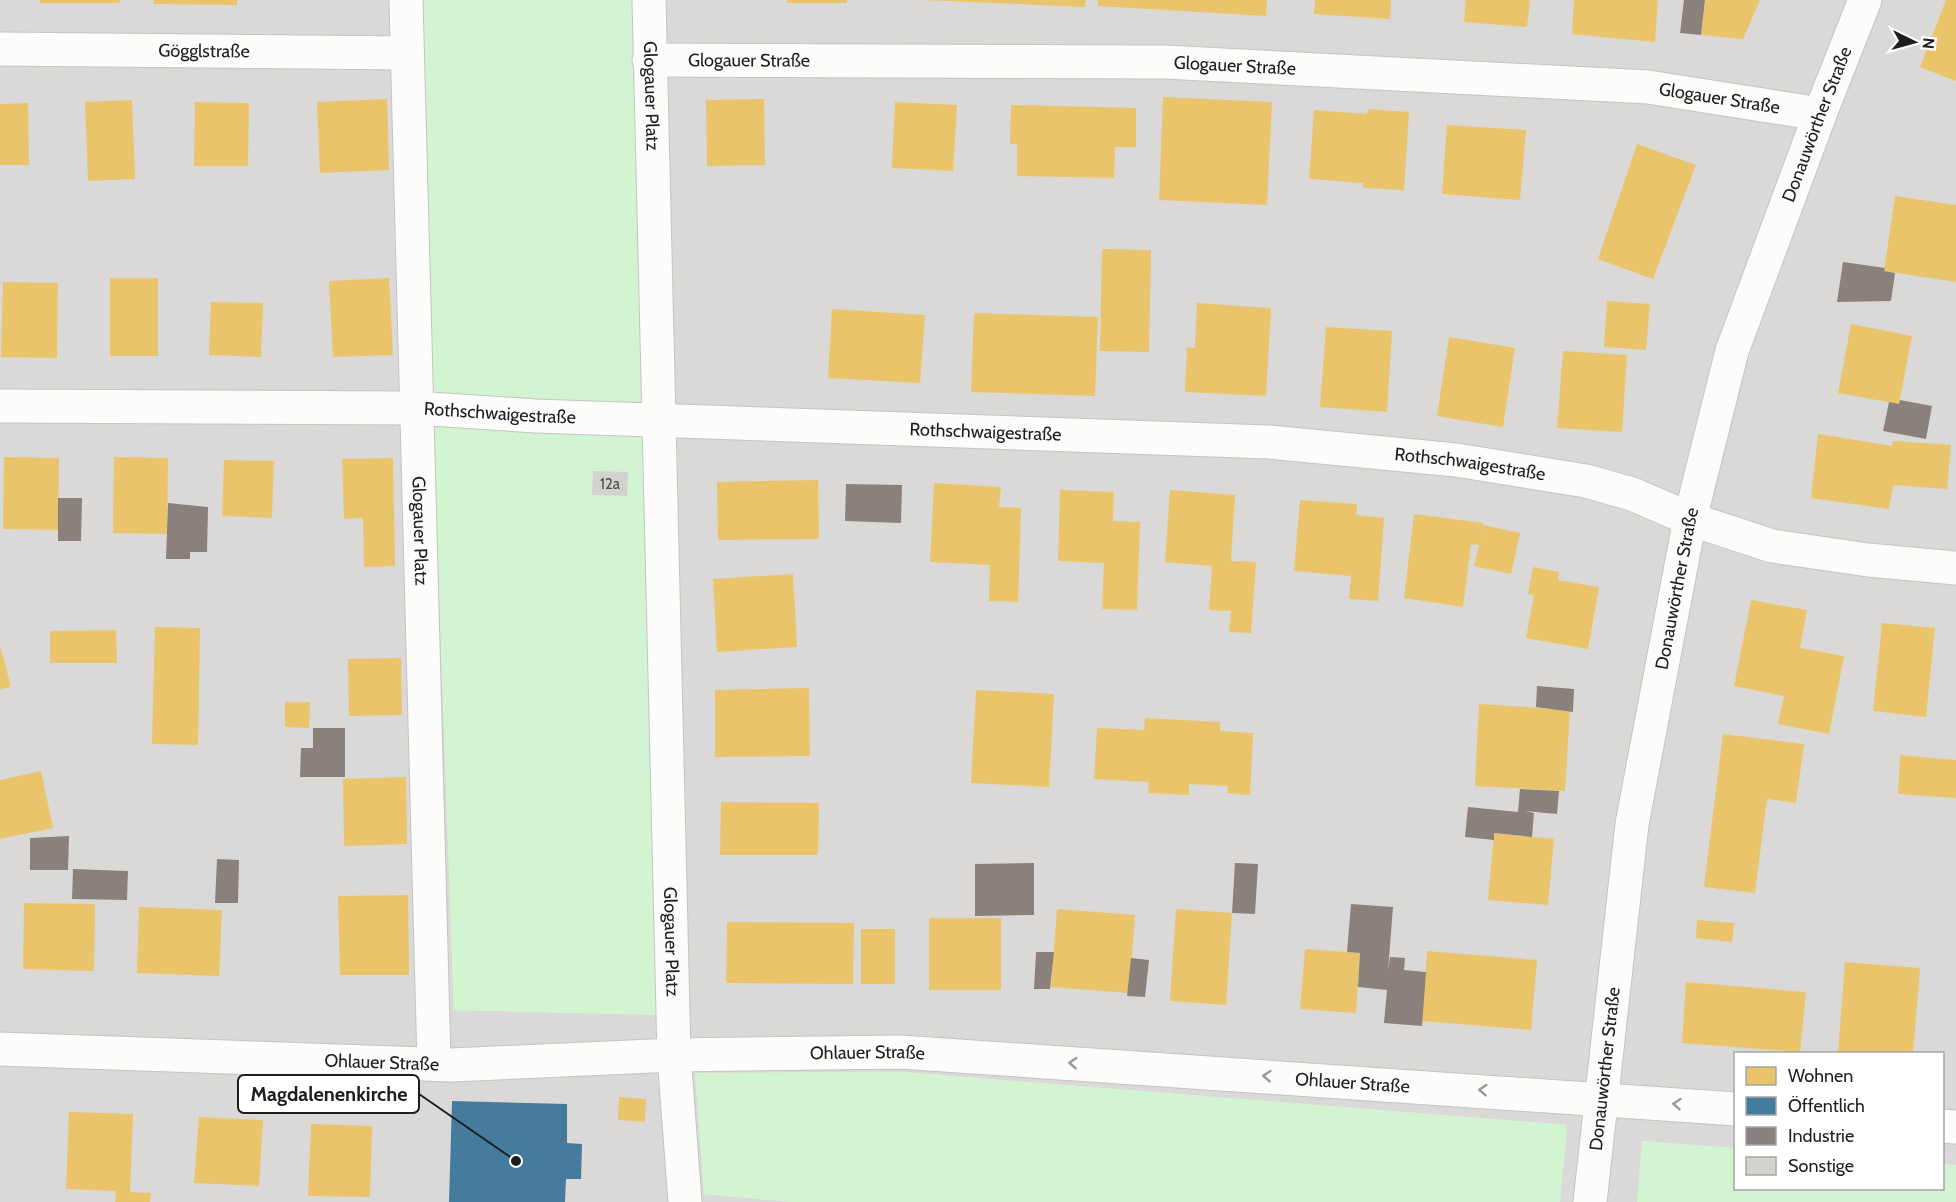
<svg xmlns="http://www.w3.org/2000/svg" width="1956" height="1202" font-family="Cabin,sans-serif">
<rect width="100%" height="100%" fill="#eceae5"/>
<path fill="#dbd9d7" d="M 0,0 L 418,0 L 454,1010 L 660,1015 L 643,0 L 1956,0 L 1956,1165 L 1943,1164 L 1942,1054 L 1736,1054 L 1735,1148 L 1642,1141 L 1637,1202 L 1560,1202 L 1567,1125 L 903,1072 L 695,1073 L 705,1194 L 792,1202 L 0,1202 Z"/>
<g fill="#d2f4d1">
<path d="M 418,0 L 643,0 L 660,1015 L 454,1010 Z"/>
<path d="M 903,1072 L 1567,1125 L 1560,1202 L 792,1202 L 704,1194 L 695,1073 Z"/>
<path d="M 1642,1141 L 1735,1148 L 1736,1188 L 1942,1188 L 1943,1164 L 1956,1165 L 1956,1202 L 1637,1202 Z"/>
</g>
<g fill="#e9c46a">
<path d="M 40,0 L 120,0 L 119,3 L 39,3 Z"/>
<path d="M 154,0 L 237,0 L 237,5 L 154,4 Z"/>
<rect x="787" y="0" width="60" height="3"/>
<path d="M 922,0 L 1086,0 L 1085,7 Z"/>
<path d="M 1098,0 L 1267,0 L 1266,16 L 1098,6 Z"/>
<path d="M 1315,0 L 1391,0 L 1390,19 L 1314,14 Z"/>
<path d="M 1466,0 L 1530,0 L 1527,27 L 1464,22 Z"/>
<path d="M 1574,0 L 1658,0 L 1655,42 L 1572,34 Z"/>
<path d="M 1705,0 L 1760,0 L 1743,39 L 1701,35 Z"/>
<path d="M 1946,0 L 1956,0 L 1956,81 L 1920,67 Z"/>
<path d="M 1163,97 L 1272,102 L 1267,205 L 1159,200 Z"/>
<path d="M 387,99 L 389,170 L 320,173 L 317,102 Z"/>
<path d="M 764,99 L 765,165 L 707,166 L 706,100 Z"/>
<path d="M 132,100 L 135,179 L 88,181 L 85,102 Z"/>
<path d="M 195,102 L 249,103 L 248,166 L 194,166 Z"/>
<path d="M 895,102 L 957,105 L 953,171 L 892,168 Z"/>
<path d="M 28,103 L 29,165 L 0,165 L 0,104 Z"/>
<path d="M 1011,105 L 1136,108 L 1136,147 L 1115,147 L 1114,178 L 1017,176 L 1017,144 L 1010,144 Z"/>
<path d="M 1368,109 L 1409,112 L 1404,190 L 1363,188 L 1363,183 L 1309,179 L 1314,110 L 1367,114 Z"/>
<path d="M 1447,125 L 1526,130 L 1520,200 L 1442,194 Z"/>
<path d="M 1637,144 L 1696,165 L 1653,279 L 1598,259 Z"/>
<path d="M 1895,196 L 1956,205 L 1956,282 L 1884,271 Z"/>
<path d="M 1102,249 L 1151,250 L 1149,352 L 1100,351 Z"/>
<rect x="110" y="278" width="48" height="78"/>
<path d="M 389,278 L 393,355 L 333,357 L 329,281 Z"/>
<path d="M 3,282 L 58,283 L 57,358 L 1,357 Z"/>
<path d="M 1607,301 L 1650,304 L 1646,350 L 1604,347 Z"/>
<path d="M 211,302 L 263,303 L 261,357 L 209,355 Z"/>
<path d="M 1197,303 L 1271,308 L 1266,396 L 1185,392 L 1187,347 L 1195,348 Z"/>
<path d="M 832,309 L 925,315 L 920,383 L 828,378 Z"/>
<path d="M 974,313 L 1098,317 L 1095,396 L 971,392 Z"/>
<path d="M 1851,324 L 1912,336 L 1899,404 L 1838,393 Z"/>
<path d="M 1326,327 L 1392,331 L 1387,412 L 1320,407 Z"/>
<path d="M 1449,337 L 1515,348 L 1503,427 L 1437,416 Z"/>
<path d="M 1563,351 L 1627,355 L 1622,432 L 1557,428 Z"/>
<path d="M 1818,434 L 1892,446 L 1893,441 L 1951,445 L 1947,489 L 1893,485 L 1889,509 L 1811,498 Z"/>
<path d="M 4,457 L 59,458 L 58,530 L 3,529 Z"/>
<path d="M 114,457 L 168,458 L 167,534 L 113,533 Z"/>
<path d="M 393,458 L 395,566 L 364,567 L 363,518 L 344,519 L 342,459 Z"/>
<path d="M 224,460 L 274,461 L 272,518 L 222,516 Z"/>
<path d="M 818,480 L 819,539 L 718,540 L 717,482 Z"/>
<path d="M 934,483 L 1001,487 L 999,507 L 1021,508 L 1018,602 L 989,601 L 990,565 L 930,562 Z"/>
<path d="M 1060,490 L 1114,492 L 1113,521 L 1140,522 L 1137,610 L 1102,609 L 1104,563 L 1058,561 Z"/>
<path d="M 1170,490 L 1235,495 L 1231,561 L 1256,562 L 1251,633 L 1229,632 L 1231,611 L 1209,610 L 1212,566 L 1165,562 Z"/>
<path d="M 1300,500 L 1357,504 L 1356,515 L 1384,518 L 1378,601 L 1349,599 L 1351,576 L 1294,571 Z"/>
<path d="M 1414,514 L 1483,523 L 1480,541 L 1483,525 L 1520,533 L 1511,574 L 1474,566 L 1479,545 L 1471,544 L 1463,607 L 1404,598 Z"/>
<path d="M 1533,567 L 1559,572 L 1558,580 L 1599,587 L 1588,649 L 1526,638 L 1534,595 L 1528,594 Z"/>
<path d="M 793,574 L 797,647 L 717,652 L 713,579 Z"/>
<path d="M 1751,600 L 1807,610 L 1800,648 L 1844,656 L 1829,734 L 1778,724 L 1784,696 L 1734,686 Z"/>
<path d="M 1882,623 L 1935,628 L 1926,717 L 1873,711 Z"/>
<path d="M 155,627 L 200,628 L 198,745 L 152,744 Z"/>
<path d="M 116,630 L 117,663 L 50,663 L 50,631 Z"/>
<path d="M 0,645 L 11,687 L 0,689 Z"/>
<path d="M 401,658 L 402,715 L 349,716 L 348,659 Z"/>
<path d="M 809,688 L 810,756 L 715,757 L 715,690 Z"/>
<path d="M 976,690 L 1054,694 L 1049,787 L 971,783 Z"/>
<path d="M 285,702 L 310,702 L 309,728 L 285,727 Z"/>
<path d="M 1479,704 L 1570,710 L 1565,791 L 1475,786 Z"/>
<path d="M 1145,718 L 1220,722 L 1220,731 L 1253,733 L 1250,795 L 1227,793 L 1228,786 L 1189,784 L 1189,795 L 1148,793 L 1149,782 L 1094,779 L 1097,728 L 1144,730 Z"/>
<path d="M 1723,734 L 1804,744 L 1796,803 L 1767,799 L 1755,893 L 1704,887 Z"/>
<path d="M 1900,755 L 1956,760 L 1956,798 L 1898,794 Z"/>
<path d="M 41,771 L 53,828 L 0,839 L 0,780 Z"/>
<path d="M 406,777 L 407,844 L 344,846 L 343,779 Z"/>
<path d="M 721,802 L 819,803 L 818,855 L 720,855 Z"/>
<path d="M 1494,833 L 1554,839 L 1548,905 L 1488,900 Z"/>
<path d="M 408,895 L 409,975 L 340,975 L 338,896 Z"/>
<path d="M 24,903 L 95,904 L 94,971 L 23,969 Z"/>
<path d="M 139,907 L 222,910 L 219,976 L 137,973 Z"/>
<path d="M 1057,909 L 1135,915 L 1129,993 L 1051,987 Z"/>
<path d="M 1176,909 L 1232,913 L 1226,1005 L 1170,1001 Z"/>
<rect x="929" y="918" width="72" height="72"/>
<path d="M 1697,920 L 1734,923 L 1732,942 L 1696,938 Z"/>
<path d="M 727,922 L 854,923 L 853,984 L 726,983 Z"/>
<rect x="861" y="929" width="34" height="55"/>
<path d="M 1305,949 L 1360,953 L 1356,1013 L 1300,1009 Z"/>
<path d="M 1427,951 L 1537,960 L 1531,1030 L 1422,1021 Z"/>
<path d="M 1845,962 L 1920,968 L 1913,1053 L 1838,1053 Z"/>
<path d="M 1686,982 L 1806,992 L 1800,1052 L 1682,1043 Z"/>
<path d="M 619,1097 L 646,1099 L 645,1122 L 618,1120 Z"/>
<path d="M 69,1112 L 133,1114 L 130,1192 L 151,1193 L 150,1202 L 115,1202 L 116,1191 L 66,1189 Z"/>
<path d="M 199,1117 L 263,1120 L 259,1186 L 194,1183 Z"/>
<path d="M 311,1124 L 372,1126 L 370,1197 L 308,1196 Z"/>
</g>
<path fill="#457b9d" d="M 452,1101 L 567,1104 L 567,1143 L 582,1144 L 581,1179 L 566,1179 L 565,1202 L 449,1202 Z"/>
<g fill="#8a817c">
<path d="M 1684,0 L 1705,0 L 1701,35 L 1680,33 Z"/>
<path d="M 1843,262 L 1885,268 L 1884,271 L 1895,273 L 1891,301 L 1837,302 Z"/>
<path d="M 1900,400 L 1932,406 L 1926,439 L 1883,431 L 1889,402 L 1899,404 Z"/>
<path d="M 846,484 L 902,485 L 901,523 L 845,521 Z"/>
<path d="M 58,498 L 82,498 L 81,541 L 58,541 Z"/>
<path d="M 168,503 L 208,507 L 207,552 L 190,552 L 190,559 L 166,559 Z"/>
<path d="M 1537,686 L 1574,689 L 1573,712 L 1536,707 Z"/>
<path d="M 313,728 L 345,728 L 345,777 L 300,777 L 301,748 L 313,748 Z"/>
<path d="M 1520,789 L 1559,791 L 1557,814 L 1525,811 L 1534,813 L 1532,837 L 1494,833 L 1494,840 L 1465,837 L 1468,807 L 1518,812 Z"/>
<path d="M 69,836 L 68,870 L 30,870 L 30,838 Z"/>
<path d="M 217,859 L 239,860 L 238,903 L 215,903 Z"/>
<path d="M 1034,863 L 1034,915 L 975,916 L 975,864 Z"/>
<path d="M 1235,863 L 1258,864 L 1255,914 L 1232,913 Z"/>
<path d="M 73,869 L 128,871 L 127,900 L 72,899 Z"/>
<path d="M 1351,904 L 1393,907 L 1388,971 L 1390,957 L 1405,958 L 1404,970 L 1426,972 L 1422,1026 L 1384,1023 L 1387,990 L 1358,987 L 1360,953 L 1347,952 Z"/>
<path d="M 1036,952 L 1054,952 L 1050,989 L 1034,989 Z"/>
<path d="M 1131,958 L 1149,960 L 1145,997 L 1127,996 Z"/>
</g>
<path fill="#d4d2ce" d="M 593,471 L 628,472 L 627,496 L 592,495 Z"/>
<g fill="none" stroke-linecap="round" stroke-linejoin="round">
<g stroke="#c4c4c1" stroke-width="35">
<g id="minor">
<path id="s1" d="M 406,0 L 434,1063"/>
<path id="s2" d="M 649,0 L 674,1055 L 685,1202"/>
<path id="s3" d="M 0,49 L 407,53"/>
<path id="s4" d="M 649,60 L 1164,62 L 1648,87 L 1820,114"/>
<path id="s5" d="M 0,406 L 415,408 L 536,416 L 1269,442 L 1456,460 L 1586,481 L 1632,494 L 1690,519 L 1772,546 L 1868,560 L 1956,568"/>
<path id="s6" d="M 0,1049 L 452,1065 L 674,1055 L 900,1052 L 1736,1109"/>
<path d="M 1942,1126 L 1956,1127"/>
</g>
</g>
<g stroke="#c4c4c1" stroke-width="35">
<g id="tertiary">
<path id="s7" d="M 1590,1202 L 1632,824 L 1690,519 L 1732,351 L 1820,114 L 1865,0"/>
</g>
</g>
<use href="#minor" stroke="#fcfcfb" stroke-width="33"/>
<use href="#tertiary" stroke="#fcfcfb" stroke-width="33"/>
</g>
<defs><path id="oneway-chevron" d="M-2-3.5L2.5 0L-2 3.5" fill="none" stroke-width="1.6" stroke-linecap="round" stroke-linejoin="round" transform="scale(1.5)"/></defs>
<g stroke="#989897">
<use href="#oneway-chevron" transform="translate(1073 1063) rotate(-176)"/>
<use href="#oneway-chevron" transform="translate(1267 1076) rotate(-176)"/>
<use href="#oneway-chevron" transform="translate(1483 1090) rotate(-176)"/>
<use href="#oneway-chevron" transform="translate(1677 1104) rotate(-175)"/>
</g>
<g text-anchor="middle" stroke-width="6" stroke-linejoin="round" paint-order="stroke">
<g font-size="15" fill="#4b4a49">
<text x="610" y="489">12a</text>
</g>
<g font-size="18" fill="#1d1d1d" stroke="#fff">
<text dy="6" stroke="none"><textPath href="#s3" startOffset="204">Gögglstraße</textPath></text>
<text dy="6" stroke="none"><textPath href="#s4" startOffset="100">Glogauer Straße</textPath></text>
<text dy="6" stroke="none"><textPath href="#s4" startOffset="586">Glogauer Straße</textPath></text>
<text dy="6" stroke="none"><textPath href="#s2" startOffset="96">Glogauer Platz</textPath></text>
<text dy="6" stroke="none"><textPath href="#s4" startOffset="1072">Glogauer Straße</textPath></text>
<text dy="6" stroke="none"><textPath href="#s7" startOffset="1106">Donauwörther Straße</textPath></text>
<text dy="6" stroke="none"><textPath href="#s5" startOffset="500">Rothschwaigestraße</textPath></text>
<text dy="6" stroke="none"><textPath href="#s5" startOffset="986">Rothschwaigestraße</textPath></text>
<text dy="6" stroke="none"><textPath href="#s5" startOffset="1472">Rothschwaigestraße</textPath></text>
<text dy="6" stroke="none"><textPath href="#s1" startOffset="531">Glogauer Platz</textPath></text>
<text dy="6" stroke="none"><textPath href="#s7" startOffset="620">Donauwörther Straße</textPath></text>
<text dy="6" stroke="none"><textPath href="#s2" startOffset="942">Glogauer Platz</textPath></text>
<text dy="6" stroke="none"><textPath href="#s6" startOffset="868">Ohlauer Straße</textPath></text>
<text dy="6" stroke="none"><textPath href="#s6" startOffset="382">Ohlauer Straße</textPath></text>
<text dy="6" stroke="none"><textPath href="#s7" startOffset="134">Donauwörther Straße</textPath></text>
<text dy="6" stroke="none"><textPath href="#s6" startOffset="1354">Ohlauer Straße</textPath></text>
</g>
</g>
<path fill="none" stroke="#1d1d1d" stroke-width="2" d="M516 1161L419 1094"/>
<circle fill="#1d1d1d" stroke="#fff" stroke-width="2" cx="516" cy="1161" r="6"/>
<rect fill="#fff" stroke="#1d1d1d" stroke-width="2" x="238" y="1075" width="181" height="38" rx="6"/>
<g font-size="20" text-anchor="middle" font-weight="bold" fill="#1d1d1d">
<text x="329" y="1101">Magdalenenkirche</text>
</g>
<rect x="1734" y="1052" width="210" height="138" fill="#ffffff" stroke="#a5a5a5" stroke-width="1.5"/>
<rect x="1746" y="1067" width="30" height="18" fill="#e9c46a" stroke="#a5a5a5" stroke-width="1.5"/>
<text x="1788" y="1082" font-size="18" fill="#1d1d1d">Wohnen</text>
<rect x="1746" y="1097" width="30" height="18" fill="#457b9d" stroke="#a5a5a5" stroke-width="1.5"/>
<text x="1788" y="1112" font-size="18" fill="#1d1d1d">Öffentlich</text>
<rect x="1746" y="1127" width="30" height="18" fill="#8a817c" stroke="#a5a5a5" stroke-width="1.5"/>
<text x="1788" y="1142" font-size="18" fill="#1d1d1d">Industrie</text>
<rect x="1746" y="1157" width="30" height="18" fill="#d4d2ce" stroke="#a5a5a5" stroke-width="1.5"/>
<text x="1788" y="1172" font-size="18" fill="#1d1d1d">Sonstige</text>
<g transform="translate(1914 42) rotate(95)" stroke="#ffffff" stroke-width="4.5" paint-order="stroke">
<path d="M0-4.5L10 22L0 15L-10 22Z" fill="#1d1d1d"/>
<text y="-9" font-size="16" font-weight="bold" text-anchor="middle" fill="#1d1d1d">N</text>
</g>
</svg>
